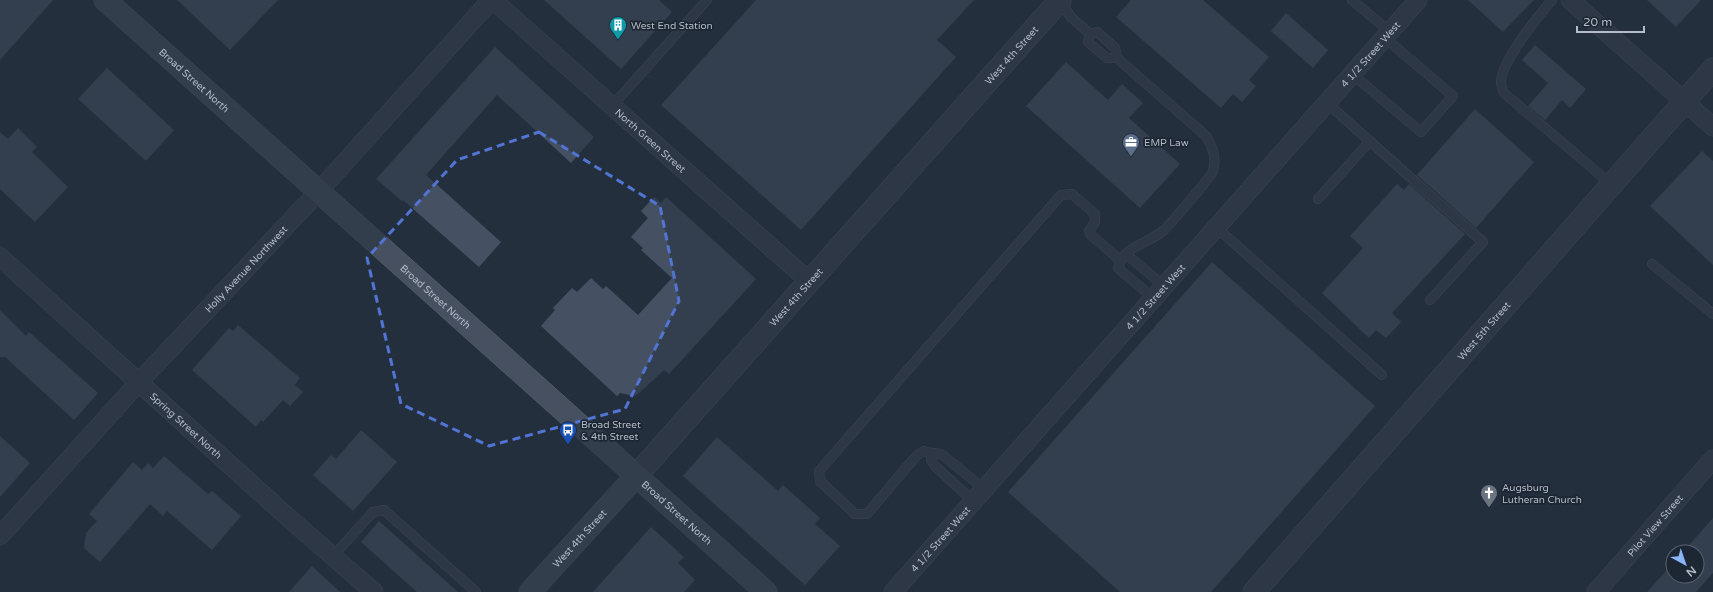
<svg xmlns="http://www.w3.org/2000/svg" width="1713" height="592" font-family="'Varela Round',sans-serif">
<rect width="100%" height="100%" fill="#242f3e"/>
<g fill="#455162">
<path d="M 0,0 L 53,0 L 0,60 Z"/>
<path d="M 177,0 L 278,0 L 230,50 Z"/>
<path d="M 544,0 L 659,0 L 672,12 L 621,69 Z"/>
<path d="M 756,0 L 974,0 L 937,40 L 956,57 L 801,230 L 661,105 Z"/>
<path d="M 1131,0 L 1203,0 L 1269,57 L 1249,80 L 1256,86 L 1242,102 L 1233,94 L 1221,108 L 1116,17 Z"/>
<path d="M 1468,0 L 1534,0 L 1503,32 Z"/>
<path d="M 1647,0 L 1701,0 L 1676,27 Z"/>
<path d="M 1286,13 L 1328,50 L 1313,68 L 1271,31 Z"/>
<path d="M 1535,45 L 1586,89 L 1570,108 L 1562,100 L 1545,120 L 1528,106 L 1548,83 L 1522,60 Z"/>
<path d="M 495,47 L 594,137 L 571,163 L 497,95 L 426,175 L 501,242 L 479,267 L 403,200 L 402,201 L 376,179 Z"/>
<path d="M 1066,62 L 1108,100 L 1122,84 L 1143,103 L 1129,118 L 1180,164 L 1140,208 L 1026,106 Z"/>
<path d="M 107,68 L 174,130 L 146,161 L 78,99 Z"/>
<path d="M 1475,109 L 1534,162 L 1476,228 L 1417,175 Z"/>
<path d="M 18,128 L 37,147 L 32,152 L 68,187 L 35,222 L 0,189 L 0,132 L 8,139 Z"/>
<path d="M 1702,151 L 1713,161 L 1713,265 L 1650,206 Z"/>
<path d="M 1397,184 L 1404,190 L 1409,184 L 1465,234 L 1392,313 L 1401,322 L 1386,338 L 1376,330 L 1369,338 L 1322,293 L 1363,248 L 1350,236 Z"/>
<path d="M 654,197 L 661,203 L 666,197 L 756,279 L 669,374 L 664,370 L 638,394 L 634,396 L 620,393 L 617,396 L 541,326 L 555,310 L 553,308 L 572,288 L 577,292 L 591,278 L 603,289 L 606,286 L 638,315 L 672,278 L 641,250 L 643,248 L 631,237 L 648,218 L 641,211 Z"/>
<path d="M 1212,262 L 1375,406 L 1211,592 L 1120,592 L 1008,492 Z"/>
<path d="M 0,310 L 26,336 L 29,332 L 98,393 L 74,420 L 5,357 L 0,357 Z"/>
<path d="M 238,325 L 300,378 L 295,385 L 303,392 L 290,406 L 283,400 L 263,422 L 261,420 L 256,427 L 192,370 L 229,328 L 233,331 Z"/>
<path d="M 361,430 L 397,462 L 353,511 L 313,475 L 331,455 L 336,459 Z"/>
<path d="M 0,436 L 30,463 L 0,497 Z"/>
<path d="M 717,437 L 778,491 L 783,485 L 820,518 L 815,524 L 840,546 L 805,585 L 683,476 Z"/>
<path d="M 164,456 L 208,494 L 212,491 L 241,516 L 212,550 L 167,511 L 163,516 L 150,504 L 100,562 L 84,548 L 86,533 L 97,521 L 89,514 L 133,462 L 142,470 L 148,463 L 153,468 Z"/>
<path d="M 1713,518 L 1713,573 L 1696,592 L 1647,592 L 1673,563 L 1673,576 L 1697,576 L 1697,552 L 1683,552 Z"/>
<path d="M 379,521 L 458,592 L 417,592 L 361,542 Z"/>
<path d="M 651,527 L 684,557 L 678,563 L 695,580 L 684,592 L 593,592 Z"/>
<path d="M 312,566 L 340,592 L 289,592 Z"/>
</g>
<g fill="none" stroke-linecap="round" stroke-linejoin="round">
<g stroke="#565f6c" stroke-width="10">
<g id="service">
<path d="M 1059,0 L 1071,17 L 1090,34 L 1097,32 L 1115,48 L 1117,58 L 1107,58 L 1088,42 L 1090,34"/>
<path d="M 1352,0 L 1390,32"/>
<path d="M 1552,0 C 1539,15 1499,64 1501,84 C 1502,87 1503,90 1504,93 L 1612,185"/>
<path d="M 1117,58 L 1206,136 C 1213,147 1217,158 1213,171 C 1212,176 1170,224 1164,230 C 1149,244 1124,245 1118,268 L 1153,298"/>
<path d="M 1352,74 L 1421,132 L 1453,96 L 1384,37"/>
<path d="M 1327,103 L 1483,242 L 1430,300"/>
<path d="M 612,106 L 707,0"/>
<path d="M 1318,199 L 1370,141"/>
<path d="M 1216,227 L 1382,375"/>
<path d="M 1126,254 L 1164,286"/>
<path d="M 1652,264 L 1713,314"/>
<path d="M 932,454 L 931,460 L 935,466 L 973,501"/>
<path d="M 984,489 L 944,456 C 938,452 931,454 924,451 L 917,455 L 867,514 L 855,514 L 820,481 L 819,471 L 1061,195 L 1072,194 L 1095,214 L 1095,222 L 1089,231 L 1091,235 L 1120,260"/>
<path d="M 333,556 L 373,512 L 384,510 L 476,592"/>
</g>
</g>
<g stroke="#565f6c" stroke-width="19">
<g id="minor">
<path id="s1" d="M 493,0 L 809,281"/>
<path d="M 1570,0 L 1713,127"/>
<path id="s2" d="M 0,257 L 291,520 L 374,592"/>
<path id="s3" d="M 0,536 L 139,382 L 319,191 L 491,0"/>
<path id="s4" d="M 893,592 L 1418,0"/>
<path id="s5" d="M 1596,592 L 1713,459"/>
</g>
</g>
<g stroke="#565f6c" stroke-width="23">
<g id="tertiary">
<path id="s6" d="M 636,476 L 1060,0"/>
<path id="s7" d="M 1254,592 L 1713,69"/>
</g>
</g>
<g stroke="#565f6c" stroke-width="23">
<g id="secondary">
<path id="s8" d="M 105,0 L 766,592"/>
<path id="s9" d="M 530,592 L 636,476"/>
</g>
</g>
<use href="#service" stroke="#38414e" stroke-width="9"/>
<use href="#minor" stroke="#38414e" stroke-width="18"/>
<use href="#tertiary" stroke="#38414e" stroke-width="22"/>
<use href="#secondary" stroke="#465061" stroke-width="22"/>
</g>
<path d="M0 0H1713V592H0ZM 539,132 L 660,206 L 679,301 L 625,409 L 489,446 L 401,404 L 367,258 L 457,160 Z" fill="#242f3e" fill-opacity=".55" fill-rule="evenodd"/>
<path fill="none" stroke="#5274d3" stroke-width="3" stroke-dasharray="8 5" stroke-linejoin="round" d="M 539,132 L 660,206 L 679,301 L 625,409 L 489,446 L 401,404 L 367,258 L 457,160 Z"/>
<defs>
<g id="building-pin" transform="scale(0.9)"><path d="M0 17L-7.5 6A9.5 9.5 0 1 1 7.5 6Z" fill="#0f9aa8" stroke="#1d2633"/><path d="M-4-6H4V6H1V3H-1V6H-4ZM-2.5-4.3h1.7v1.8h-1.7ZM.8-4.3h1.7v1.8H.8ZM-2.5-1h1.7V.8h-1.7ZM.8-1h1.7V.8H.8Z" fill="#fff"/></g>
<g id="office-pin" transform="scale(0.9)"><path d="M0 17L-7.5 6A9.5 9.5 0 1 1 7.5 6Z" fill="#5c6f8a" stroke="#1d2633"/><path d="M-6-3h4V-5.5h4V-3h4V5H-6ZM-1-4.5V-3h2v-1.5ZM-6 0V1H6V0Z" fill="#fff"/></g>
<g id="bus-pin" transform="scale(0.9)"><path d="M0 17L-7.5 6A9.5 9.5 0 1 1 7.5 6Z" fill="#1a4fb4" stroke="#1d2633"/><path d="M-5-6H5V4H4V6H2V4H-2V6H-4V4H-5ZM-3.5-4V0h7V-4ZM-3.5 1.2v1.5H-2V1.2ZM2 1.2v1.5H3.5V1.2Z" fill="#fff"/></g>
<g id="church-pin" transform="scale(0.9)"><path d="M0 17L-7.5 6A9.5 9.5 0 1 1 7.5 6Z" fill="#6b7280" stroke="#1d2633"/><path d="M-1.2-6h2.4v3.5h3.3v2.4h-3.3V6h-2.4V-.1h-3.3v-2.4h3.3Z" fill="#fff"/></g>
</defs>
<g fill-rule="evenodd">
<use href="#building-pin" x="618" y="25"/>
<use href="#office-pin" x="1131" y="142"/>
<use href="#bus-pin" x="568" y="430"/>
<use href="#church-pin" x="1489" y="493"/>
</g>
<g text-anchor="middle" stroke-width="3.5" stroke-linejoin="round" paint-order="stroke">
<g font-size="10" fill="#b4bcc9" stroke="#1d2633" text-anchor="start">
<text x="631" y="29">West End Station</text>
<text x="1144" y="146">EMP Law</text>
<text x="581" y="428">Broad Street<tspan x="581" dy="12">&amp; 4th Street</tspan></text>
<text x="1502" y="491">Augsburg<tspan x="1502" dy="12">Lutheran Church</tspan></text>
</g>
<g font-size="10" fill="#b4bcc9" stroke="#1d2633">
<text dy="4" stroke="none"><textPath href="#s4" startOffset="719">4 1/2 Street West</textPath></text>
<text dy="4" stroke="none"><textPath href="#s6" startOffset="564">West 4th Street</textPath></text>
<text dy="4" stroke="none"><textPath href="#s8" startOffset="120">Broad Street North</textPath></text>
<text dy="4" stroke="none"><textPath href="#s1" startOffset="211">North Green Street</textPath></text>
<text dy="4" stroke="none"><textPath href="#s3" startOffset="363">Holly Avenue Northwest</textPath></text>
<text dy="4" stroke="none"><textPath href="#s8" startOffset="444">Broad Street North</textPath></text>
<text dy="4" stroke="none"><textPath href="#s4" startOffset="395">4 1/2 Street West</textPath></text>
<text dy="4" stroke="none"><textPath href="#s6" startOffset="240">West 4th Street</textPath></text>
<text dy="4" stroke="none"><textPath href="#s7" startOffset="348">West 5th Street</textPath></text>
<text dy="4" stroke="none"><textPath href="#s2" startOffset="251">Spring Street North</textPath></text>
<text dy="4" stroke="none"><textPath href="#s8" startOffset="768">Broad Street North</textPath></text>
<text dy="4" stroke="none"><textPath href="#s5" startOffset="89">Pilot View Street</textPath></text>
<text dy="4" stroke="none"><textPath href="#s9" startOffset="73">West 4th Street</textPath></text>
<text dy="4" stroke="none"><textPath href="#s4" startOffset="71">4 1/2 Street West</textPath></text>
</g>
</g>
<g transform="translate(1685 564) rotate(140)"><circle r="19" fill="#1d2633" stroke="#59626f"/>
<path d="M0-3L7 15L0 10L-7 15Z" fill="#8ab4f8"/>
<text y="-6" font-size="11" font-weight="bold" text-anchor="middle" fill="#b4bcc9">N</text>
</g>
<path d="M1577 26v6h67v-6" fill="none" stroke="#b4bcc9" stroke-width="2"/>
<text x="1583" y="26" font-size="12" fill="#b4bcc9" stroke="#1d2633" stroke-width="3" paint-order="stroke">20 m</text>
</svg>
